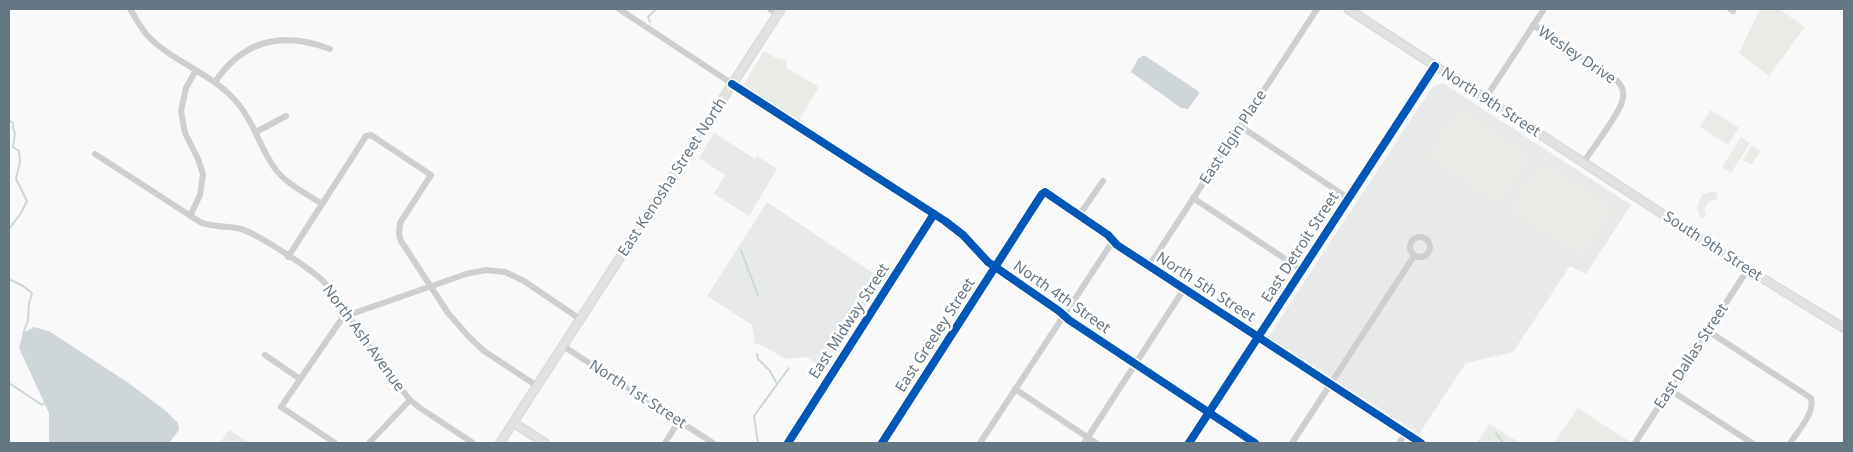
<svg xmlns="http://www.w3.org/2000/svg" width="1853" height="452" font-family="'Noto Sans',sans-serif">
<rect width="100%" height="100%" fill="#f9f9f9"/>
<g fill="#e8e9e9">
<path d="M 1443,83 L 1631,205 L 1586,274 L 1570,266 L 1513,352 L 1466,363 L 1419,434 L 1268,337 L 1432,87 Z"/>
<path d="M 714,133 L 755,159 L 757,156 L 777,169 L 749,216 L 714,194 L 725,175 L 699,158 Z"/>
<path d="M 767,202 L 883,280 L 826,369 L 806,357 L 786,359 L 761,345 L 755,344 L 752,325 L 707,296 Z"/>
<path d="M 229,430 L 250,443 L 220,443 Z"/>
</g>
<g fill="#e8ebe6">
<path d="M 1760,9 L 1779,9 L 1805,27 L 1769,76 L 1739,53 Z"/>
<path d="M 764,51 L 776,58 L 786,60 L 787,68 L 817,86 L 818,89 L 800,118 L 801,121 L 804,121 L 801,125 L 742,87 Z"/>
<path d="M 1458,108 L 1531,155 L 1499,204 L 1427,157 Z"/>
<path d="M 1711,110 L 1739,128 L 1728,145 L 1700,127 Z"/>
<path d="M 1741,137 L 1750,143 L 1731,173 L 1722,167 Z"/>
<path d="M 1752,145 L 1761,151 L 1751,165 L 1743,160 Z"/>
<path d="M 1541,161 L 1614,209 L 1582,257 L 1509,210 Z"/>
<path d="M 1714,191 L 1718,193 L 1716,200 L 1709,201 L 1704,209 L 1706,214 L 1703,218 L 1701,218 C 1695,208 1698,203 1703,194 Z"/>
<path d="M 1578,408 L 1630,442 L 1629,443 L 1554,443 Z"/>
<path d="M 1489,424 L 1520,443 L 1477,443 Z"/>
</g>
<g fill="#ced6d9">
<path d="M 1144,55 L 1198,91 L 1199,94 L 1188,109 L 1181,108 L 1131,72 L 1138,59 Z"/>
<path d="M 34,327 L 49,331 L 127,382 L 166,411 L 178,423 L 179,430 L 169,443 L 49,443 L 49,413 L 19,348 L 23,333 Z"/>
</g>
<g fill="none" stroke-linecap="round" stroke-linejoin="round">
<g stroke="#ced6d9" stroke-width="2">
<path d="M 650,22 L 648,17 L 656,9"/>
<path d="M 9,120 L 13,123 L 13,128 L 15,133 L 13,147 L 19,151 L 20,162 L 16,179 L 27,201 L 21,213 L 9,229"/>
<path d="M 741,250 L 758,296"/>
<path d="M 9,279 L 23,286 L 32,293 L 29,303 L 28,320 L 23,334"/>
<path d="M 757,354 L 758,359 L 770,371 L 777,384"/>
<path d="M 9,383 L 42,405 L 44,403"/>
<path d="M 1496,433 L 1503,443"/>
<path d="M 758,443 L 754,416 L 789,368"/>
</g>
<g stroke="#d5d6d7" stroke-width="10">
<g id="major">
<path d="M 1348,9 L 1739,264 L 1844,328"/>
<path d="M 514,423 L 545,443"/>
<path d="M 500,443 L 781,9"/>
</g>
</g>
<g stroke="#cecfd0" stroke-width="6">
<path d="M 130,9 C 136,18 141,29 149,37 C 171,60 207,72 230,95 C 254,118 258,146 276,170 C 288,185 307,194 322,204"/>
<path d="M 619,9 L 825,145 L 945,221 L 963,235 L 988,262 L 1059,311 L 1069,320 L 1255,443"/>
<path d="M 770,9 L 777,14"/>
<path d="M 1730,9 L 1733,11"/>
<path d="M 1533,25 L 1616,80 C 1623,86 1625,93 1622,102 C 1617,117 1593,148 1583,163"/>
<path d="M 215,82 C 244,39 283,31 330,49"/>
<path d="M 1485,99 L 1544,9"/>
<path d="M 1240,126 L 1348,198"/>
<path d="M 256,132 L 286,116"/>
<path d="M 95,154 L 200,222 C 213,228 227,225 241,229 C 258,234 313,270 325,283 L 379,360 L 410,400 L 420,408 L 473,443"/>
<path d="M 1193,198 L 1302,270"/>
<path d="M 1080,214 L 1103,181"/>
<path d="M 190,216 L 200,195 L 203,174 L 198,159 L 185,133 L 181,111 L 186,88 L 196,70"/>
<circle cx="1420" cy="247" r="10"/>
<path d="M 288,257 L 366,136 L 371,135 L 431,175 L 400,223 L 399,234 L 401,241 L 448,313 L 469,337 L 484,351 L 537,386"/>
<path d="M 1149,266 L 1317,9"/>
<path d="M 1708,331 L 1811,398 C 1815,413 1798,431 1790,443"/>
<path d="M 563,346 L 713,443"/>
<path d="M 265,355 L 300,379"/>
<path d="M 1015,389 L 1096,443"/>
<path d="M 1670,390 L 1752,443"/>
<path d="M 335,443 L 281,407 L 343,317 L 466,274 L 486,270 L 505,272 L 524,281 L 580,319"/>
<path d="M 369,443 L 410,400"/>
<path d="M 665,443 L 679,421"/>
<path d="M 788,443 L 934,214"/>
<path d="M 882,443 L 1042,194 L 1045,192 L 1108,235 L 1117,245 L 1421,443"/>
<path d="M 980,443 L 1113,241"/>
<path d="M 1084,443 L 1184,289"/>
<path d="M 1189,443 L 1435,66"/>
<path d="M 1292,443 L 1414,256"/>
<path d="M 1399,443 L 1406,433"/>
<path d="M 1635,443 L 1748,269"/>
</g>
<use href="#major" stroke="#e1e2e2" stroke-width="8"/>
<g stroke="#fff" stroke-width="11">
<g id="cycleway">
<path d="M 732,84 L 945,221 L 963,235 L 988,262 L 1059,311 L 1069,320 L 1255,443"/>
<path d="M 788,443 L 934,214"/>
<path d="M 882,443 L 1042,194 L 1045,192 L 1108,235 L 1117,245 L 1421,443"/>
<path d="M 1189,443 L 1435,66"/>
</g>
</g>
<use href="#cycleway" stroke="#0057b8" stroke-width="8"/>
</g>
<g text-anchor="middle" stroke-width="5" stroke-linejoin="round" paint-order="stroke">
<g font-size="15" fill="#657683" stroke="#fff">
<text transform="translate(1577 55) rotate(34)" y="5">Wesley Drive</text>
<text transform="translate(1491 102) rotate(33)" y="5">North 9th Street</text>
<text transform="translate(1233 137) rotate(-57)" y="5">East Elgin Place</text>
<text transform="translate(672 177) rotate(-57)" y="5">East Kenosha Street North</text>
<text transform="translate(1713 246) rotate(33)" y="5">South 9th Street</text>
<text transform="translate(1300 247) rotate(-57)" y="5">East Detroit Street</text>
<text transform="translate(1206 287) rotate(33)" y="5">North 5th Street</text>
<text transform="translate(1062 297) rotate(35)" y="5">North 4th Street</text>
<text transform="translate(849 321) rotate(-57)" y="5">East Midway Street</text>
<text transform="translate(935 335) rotate(-57)" y="5">East Greeley Street</text>
<text transform="translate(364 338) rotate(54)" y="5">North Ash Avenue</text>
<text transform="translate(1691 356) rotate(-57)" y="5">East Dallas Street</text>
<text transform="translate(638 394) rotate(33)" y="5">North 1st Street</text>
</g>
</g>
<rect width="1853" height="452" fill="none" stroke="#657683" stroke-width="20"/>
</svg>
